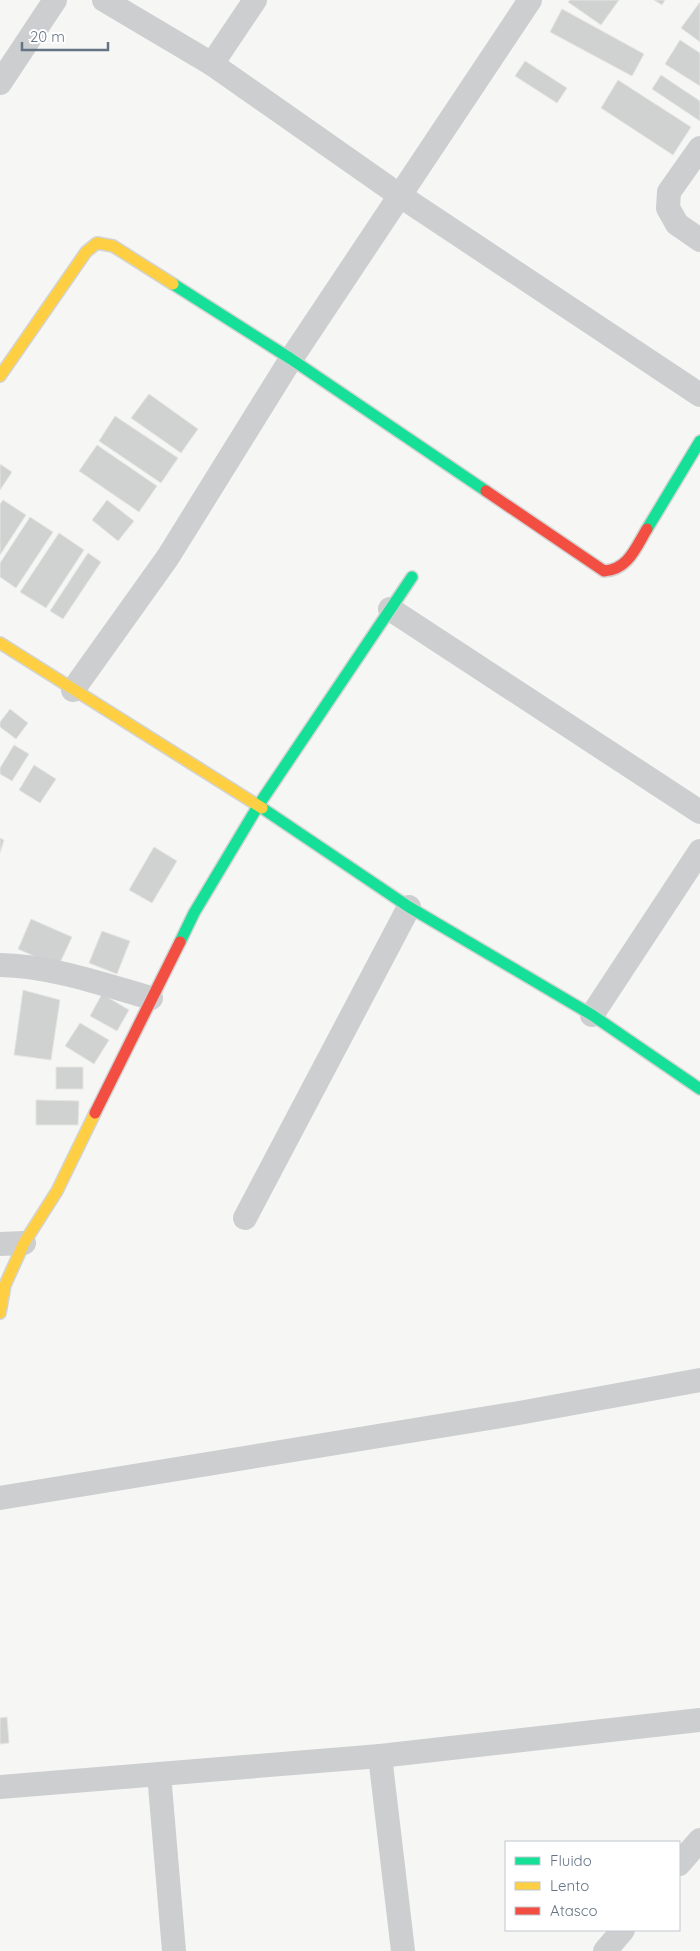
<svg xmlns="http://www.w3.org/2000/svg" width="700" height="1951" font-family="Quicksand,sans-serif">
<rect width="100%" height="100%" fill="#f6f6f5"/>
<g fill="#d0d1d1" stroke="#e5e5e4">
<path d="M 570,0 L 619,0 L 601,25 L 568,2 Z"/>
<path d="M 654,0 L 665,0 L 662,5 Z"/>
<path d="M 700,2 L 700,42 L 681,28 Z"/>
<path d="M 562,9 L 644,54 L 632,76 L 550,32 Z"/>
<path d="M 680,40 L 700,53 L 700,86 L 665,64 Z"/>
<path d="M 525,61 L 567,88 L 557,103 L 515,76 Z"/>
<path d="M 661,75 L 700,101 L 700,121 L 652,89 Z"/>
<path d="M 618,80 L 691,127 L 673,155 L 601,108 Z"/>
<path d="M 149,394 L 198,429 L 181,453 L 131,418 Z"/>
<path d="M 115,416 L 178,458 L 161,483 L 99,441 Z"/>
<path d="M 97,445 L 157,486 L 139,512 L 79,471 Z"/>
<path d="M 0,464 L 12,472 L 0,490 Z"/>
<path d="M 3,500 L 26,515 L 0,555 L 0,504 Z"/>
<path d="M 107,500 L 134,521 L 118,541 L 92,520 Z"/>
<path d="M 30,517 L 53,532 L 16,588 L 0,577 L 0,563 Z"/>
<path d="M 59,533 L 84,550 L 46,608 L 20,592 Z"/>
<path d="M 88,553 L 101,562 L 63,619 L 50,611 Z"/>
<path d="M 10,709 L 28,723 L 16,739 L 0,727 L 0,722 Z"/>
<path d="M 14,745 L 29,754 L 12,781 L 0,774 L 0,768 Z"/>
<path d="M 34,765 L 56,779 L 40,803 L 19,790 Z"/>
<path d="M 0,838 L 4,840 L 0,853 Z"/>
<path d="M 154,847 L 177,861 L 152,903 L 129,890 Z"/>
<path d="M 31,919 L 72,937 L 58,967 L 18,949 Z"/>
<path d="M 102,931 L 130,941 L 117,974 L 89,963 Z"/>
<path d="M 23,990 L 60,1000 L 51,1060 L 14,1055 Z"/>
<path d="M 102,994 L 129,1010 L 117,1031 L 90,1016 Z"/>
<path d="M 80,1023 L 109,1040 L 94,1064 L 65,1046 Z"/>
<rect x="56" y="1067" width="27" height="22"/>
<path d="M 36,1100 L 79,1101 L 78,1125 L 36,1125 Z"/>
<path d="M 7,1717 L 9,1743 L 0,1744 L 0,1718 Z"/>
</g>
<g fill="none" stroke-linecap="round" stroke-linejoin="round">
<g stroke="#d2d4d4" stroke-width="14">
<g id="fast">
<path d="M 173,284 L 291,359 L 486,491"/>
<path d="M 647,529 L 700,441"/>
<path d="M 262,808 L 409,907 L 592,1015 L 700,1089"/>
<path d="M 180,942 L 194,913 L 258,806 L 412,577"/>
</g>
</g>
<g stroke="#d2d4d4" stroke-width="14">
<g id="slow">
<path d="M 0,376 L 86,252 L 97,243 L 113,246 L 173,284"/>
<path d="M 0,643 L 262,808"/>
<path d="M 0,1313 L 5,1285 L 24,1243 L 57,1191 L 95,1113"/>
</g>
</g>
<g stroke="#d2d4d4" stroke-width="14">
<g id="jam">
<path d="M 486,491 L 604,571 C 628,570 636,547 647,529"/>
<path d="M 95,1113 L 180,942"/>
</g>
</g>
<g stroke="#cdced0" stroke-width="24">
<path d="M 104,0 L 212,64 L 399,195 L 700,395"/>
<path d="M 212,64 L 255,0"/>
<path d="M 0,83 L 55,0"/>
<path d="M 700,148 L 669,192 L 668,208 L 677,224 L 700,240"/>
<path d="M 390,609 L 700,812"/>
<path d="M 73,690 L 168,557 L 291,359 L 530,0"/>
<path d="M 0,965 C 51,966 102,984 151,998"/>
<path d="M 592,1015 L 700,851"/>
<path d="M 245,1218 L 409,907"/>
<path d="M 0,1244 L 24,1243"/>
<path d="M 0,1498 L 519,1413 L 700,1380"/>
<path d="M 380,1756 L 403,1951"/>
<path d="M 159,1774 L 174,1951"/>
<path d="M 0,1787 L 380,1756 L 700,1720"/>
<path d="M 679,1864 L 700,1840"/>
<path d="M 605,1951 L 623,1930"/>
</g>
<use href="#fast" stroke="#16e098" stroke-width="11"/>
<use href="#slow" stroke="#ffcf43" stroke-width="11"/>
<use href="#jam" stroke="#f24e42" stroke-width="11"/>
</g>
<rect x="505" y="1841" width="175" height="90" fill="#ffffff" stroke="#c1c7ce"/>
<rect x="515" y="1857" width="25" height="8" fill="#16e098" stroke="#c1c7ce"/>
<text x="550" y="1866" font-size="15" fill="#657485">Fluido</text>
<rect x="515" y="1882" width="25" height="8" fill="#ffcf43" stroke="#c1c7ce"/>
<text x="550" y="1891" font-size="15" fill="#657485">Lento</text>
<rect x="515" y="1907" width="25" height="8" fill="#f24e42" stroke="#c1c7ce"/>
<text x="550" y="1916" font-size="15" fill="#657485">Atasco</text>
<path d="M22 42v8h86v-8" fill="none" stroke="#657485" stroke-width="2.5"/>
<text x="30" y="42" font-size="15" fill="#657485" stroke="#ffffff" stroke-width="4" paint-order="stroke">20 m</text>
</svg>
